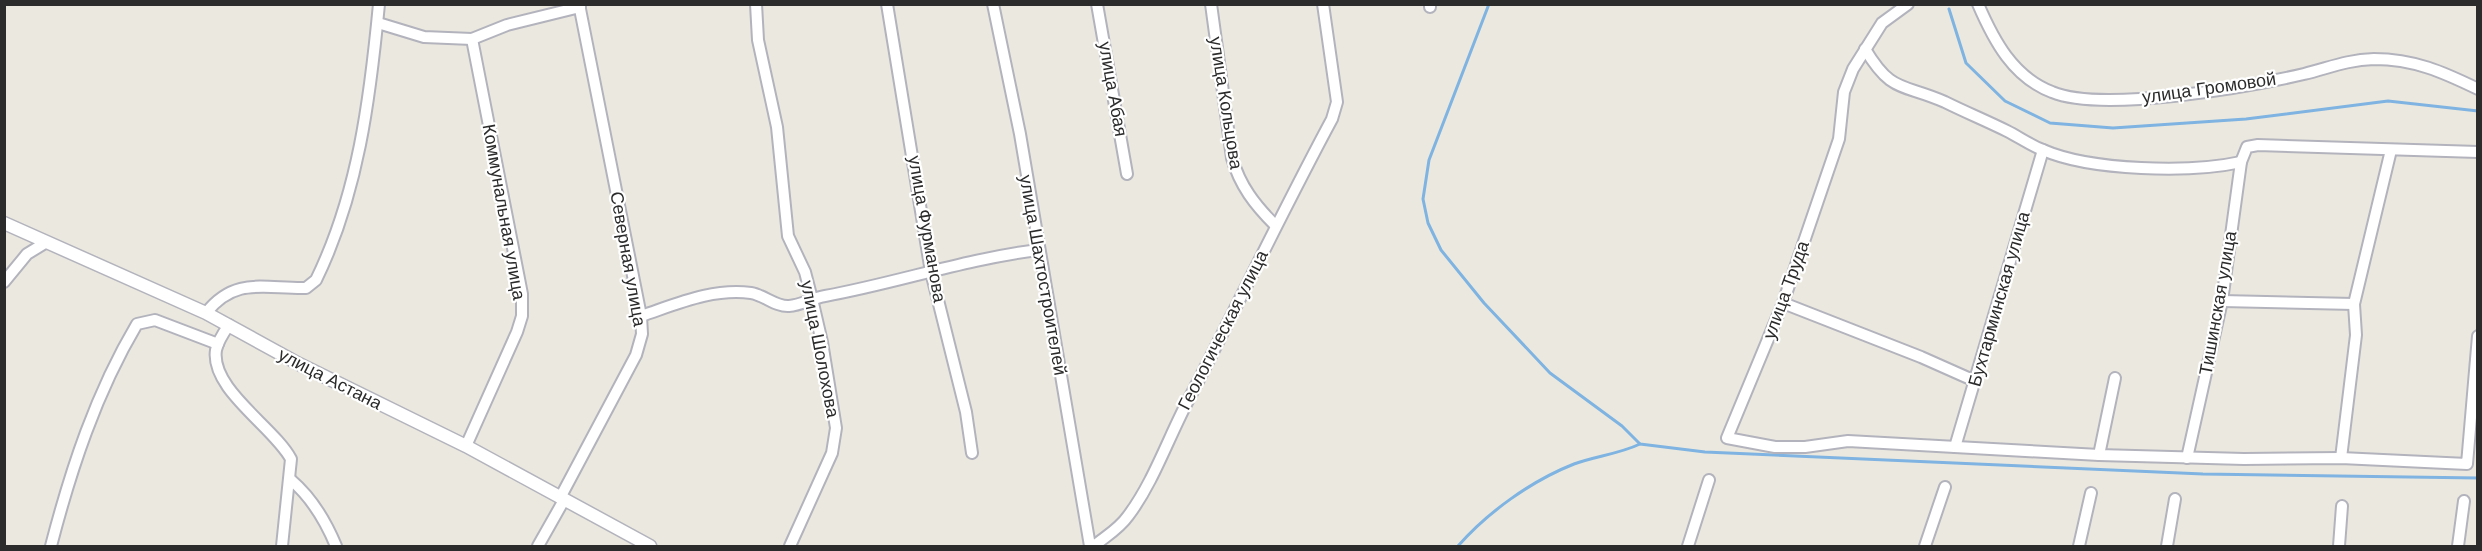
<svg xmlns="http://www.w3.org/2000/svg" width="2482" height="551" font-family="Helvetica,sans-serif">
<rect width="100%" height="100%" fill="#ebe9df"/>
<g fill="none" stroke-linecap="round" stroke-linejoin="round">
<g stroke="#7fb3e1" stroke-width="3">
<path d="M 1489,4 L 1429,160 L 1423,199 L 1428,223 L 1441,250 L 1484,303 L 1550,373 L 1622,426 L 1640,444 L 1705,452 L 2203,474 L 2478,478"/>
<path d="M 1949,9 L 1966,63 L 2005,101 L 2050,123 L 2113,128 L 2246,119 L 2388,101 L 2478,111"/>
<path d="M 1458,546 C 1488,512 1531,481 1574,464 C 1596,456 1619,454 1640,444"/>
</g>
<g stroke="#b3b3bd" stroke-width="14">
<g id="minor">
<path d="M 756,4 L 758,40 L 777,127 L 788,236 L 805,272 L 812,299 L 822,342 L 836,428 L 832,453 L 790,546"/>
<path d="M 887,4 L 931,272 L 966,412 L 972,453"/>
<path d="M 993,4 L 1020,134 L 1090,546"/>
<path d="M 1097,4 L 1127,174"/>
<path d="M 1211,4 L 1232,158 C 1240,186 1255,205 1275,225"/>
<path d="M 1430,4 L 1430,7"/>
<path d="M 1908,4 L 1882,23 L 1853,69 L 1844,92 L 1839,139 L 1783,303 L 1727,438 L 1775,447 L 1805,447 L 1848,441 L 2099,455 L 2244,459 L 2341,458 L 2467,464 L 2478,336"/>
<path d="M 1978,4 C 1994,41 2013,77 2052,92 C 2102,113 2248,87 2304,74 C 2329,68 2346,60 2374,59 C 2414,59 2443,72 2478,89"/>
<path d="M 378,23 L 424,37 L 472,39 L 507,25 L 580,7"/>
<path d="M 1865,49 C 1892,94 1902,83 1945,102 C 1965,112 1987,121 2007,131 C 2019,137 2030,145 2043,150 C 2091,171 2191,173 2241,162"/>
<path d="M 4,282 L 27,254 L 45,243"/>
<path d="M 2222,301 L 2354,304"/>
<path d="M 1783,303 L 1921,357 L 1975,381"/>
<path d="M 206,313 C 235,276 265,289 306,288 L 316,280 C 358,194 370,99 379,4"/>
<path d="M 641,316 C 677,304 712,288 751,293 C 764,295 776,307 789,306 C 801,305 813,298 825,296 C 897,283 965,259 1038,250"/>
<path d="M 229,325 C 224,332 218,341 216,350 C 210,389 274,427 291,459 L 282,546"/>
<path d="M 466,446 L 517,332 L 522,316 L 522,294 L 472,39"/>
<path d="M 1955,447 L 2043,150"/>
<path d="M 2099,455 L 2115,378"/>
<path d="M 2187,458 L 2222,301 L 2241,162 L 2247,147 L 2258,145 L 2478,152"/>
<path d="M 2341,458 L 2356,335 L 2354,304 L 2391,150"/>
<path d="M 291,480 C 311,497 326,522 336,546"/>
<path d="M 560,498 L 636,355 L 642,334 L 641,316 L 579,4"/>
<path d="M 51,546 C 71,469 96,393 137,324 L 155,320 L 218,344"/>
<path d="M 538,546 L 564,500"/>
<path d="M 1094,546 C 1106,536 1119,529 1128,516 C 1154,482 1170,433 1191,395 C 1239,303 1283,210 1332,119 L 1337,102 L 1323,4"/>
<path d="M 1688,546 L 1709,480"/>
<path d="M 1925,546 L 1945,487"/>
<path d="M 2079,546 L 2091,493"/>
<path d="M 2167,546 L 2175,499"/>
<path d="M 2339,546 L 2342,506"/>
<path d="M 2458,546 L 2464,501"/>
</g>
</g>
<g stroke="#b3b3bd" stroke-width="15">
<path id="tertiary" d="M 4,223 L 206,313 L 299,364 L 466,446 L 650,546"/>
</g>
<use href="#minor" stroke="#fff" stroke-width="10"/>
<use href="#tertiary" stroke="#fff" stroke-width="12"/>
</g>
<g text-anchor="middle" stroke-width="4.5" stroke-linejoin="round" paint-order="stroke">
<g font-size="18" fill="#2b2b2b" stroke="#fff">
<text transform="translate(2209 88) rotate(-8)" y="6">улица Громовой</text>
<text transform="translate(1113 89) rotate(80)" y="6">улица Абая</text>
<text transform="translate(1226 103) rotate(81)" y="6">улица Кольцова</text>
<text transform="translate(504 212) rotate(80)" y="6">Коммунальная улица</text>
<text transform="translate(927 229) rotate(80)" y="6">улица Фурманова</text>
<text transform="translate(628 259) rotate(80)" y="6">Северная улица</text>
<text transform="translate(1043 275) rotate(80)" y="6">улица Шахтостроителей</text>
<text transform="translate(1786 290) rotate(-70)" y="6">улица Труда</text>
<text transform="translate(1999 299) rotate(-74)" y="6">Бухтарминская улица</text>
<text transform="translate(2218 303) rotate(-80)" y="6">Тишинская улица</text>
<text transform="translate(1223 330) rotate(-63)" y="6">Геологическая улица</text>
<text transform="translate(820 349) rotate(79)" y="6">улица Шолохова</text>
<text transform="translate(330 379) rotate(27)" y="6">улица Астана</text>
</g>
</g>
<rect width="2482" height="551" fill="none" stroke="#2b2b2b" stroke-width="12"/>
</svg>
